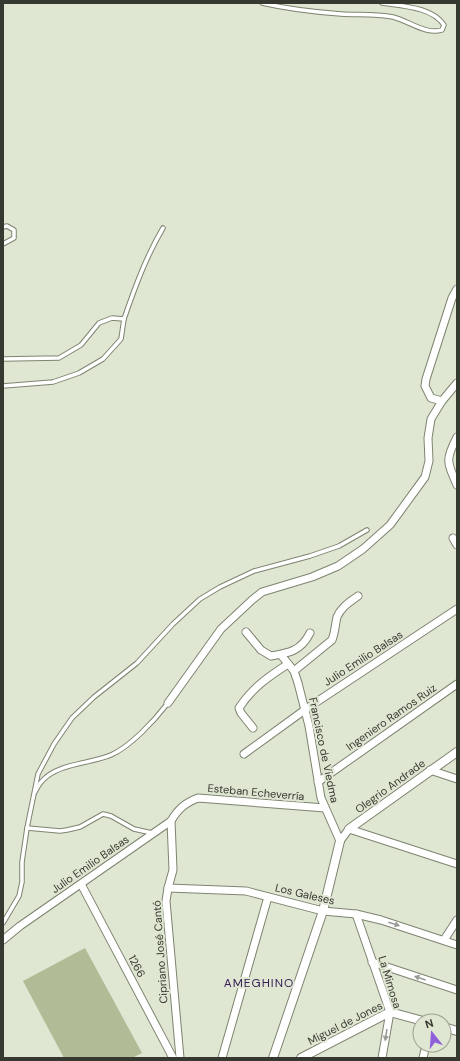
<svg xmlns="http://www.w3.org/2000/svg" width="460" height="1061" font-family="'DM Sans',sans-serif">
<rect width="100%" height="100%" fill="#dfe6d1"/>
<path fill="#b0bc96" d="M 85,948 L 142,1053 L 132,1058 L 64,1058 L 23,981 Z"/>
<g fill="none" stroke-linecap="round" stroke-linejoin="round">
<g stroke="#7e8471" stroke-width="5.5">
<g id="service">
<path d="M 262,3 C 288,9 314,12 341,14 C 358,15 376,14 393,17 C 409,21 426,35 442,30 L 444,25 C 432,7 402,6 382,3"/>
<path d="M 3,227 L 7,226 L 14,230 L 14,238 L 3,244"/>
<path d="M 3,359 L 59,358 L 81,345 L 99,323 L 112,318 L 124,319 C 135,287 146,257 163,228"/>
<path d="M 3,386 L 53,382 L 79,373 L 103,359 L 121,339 L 124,319"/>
<path d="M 35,792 C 37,788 39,784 42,781 C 58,763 90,764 111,755 C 131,746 154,721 168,703"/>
<path d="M 27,828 L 60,831 L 67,830 L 80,827 L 103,814 L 111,816 L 134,829 L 152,833"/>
<path d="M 3,923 L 19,896 L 22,882 L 22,862 L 27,828 L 38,774 L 54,744 L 72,718 L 94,697 L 137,663 L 173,624 L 200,599 L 220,587 L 254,571 L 310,556 L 339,546 L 367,530"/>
</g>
</g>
<g stroke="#7e8471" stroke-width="9">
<g id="minor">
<path d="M 457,289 L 452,298 L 426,379 L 425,386 L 431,398 L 442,401 L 457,383"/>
<path d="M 457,437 C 445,460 447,462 457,485"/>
<path d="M 453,538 L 457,545"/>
<path d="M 246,632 L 261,650 L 271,656 C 289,653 301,651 310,633"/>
<path d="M 281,655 L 294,671 L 298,683 L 309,726 L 321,798 L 340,841 L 349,829 L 457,864"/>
<path d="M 294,671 L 332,640 C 335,633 335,625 337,617 C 341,607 350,602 358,596"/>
<path d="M 168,703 L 221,629 L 252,600 L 262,592 L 312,577 L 338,566 L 363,549 L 390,525 L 425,477 L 429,461 L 428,438 L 431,419 L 442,401"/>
<path d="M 253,728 L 241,713 L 239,708 C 252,688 268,677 288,664"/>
<path d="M 244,754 L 306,709 L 457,609"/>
<path d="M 430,770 L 457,779"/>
<path d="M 318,782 L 457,684"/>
<path d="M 171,821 L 173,870 L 168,888 L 166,901 L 180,1058"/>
<path d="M 81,884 L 173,1058"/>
<path d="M 168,888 L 246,891 L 323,911 L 356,914 L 381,920 L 457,945"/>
<path d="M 356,914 L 390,1012 L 382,1058"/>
<path d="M 3,940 L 20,926 L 171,821 C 178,809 185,803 198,798 L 325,808"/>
<path d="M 444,940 L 457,920"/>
<path d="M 372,962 L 457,990"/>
<path d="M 222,1058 L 268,897"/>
<path d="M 423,1058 L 426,1045"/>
</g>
</g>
<g stroke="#7e8471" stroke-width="10">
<g id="tertiary">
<path d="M 349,829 L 457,752"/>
<path d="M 444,1027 L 457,1031"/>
<path d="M 273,1058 L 323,911 L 340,841"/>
<path d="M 301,1058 L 390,1012 L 423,1021"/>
</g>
</g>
<use href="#service" stroke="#fff" stroke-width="3.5"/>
<use href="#minor" stroke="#fff" stroke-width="7"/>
<use href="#tertiary" stroke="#fff" stroke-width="8"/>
</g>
<defs><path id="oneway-solid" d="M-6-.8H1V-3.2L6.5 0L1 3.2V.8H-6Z"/></defs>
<g fill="#9a9c98">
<use href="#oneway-solid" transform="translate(394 924) rotate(18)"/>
<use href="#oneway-solid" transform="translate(420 978) rotate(-161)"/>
<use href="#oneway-solid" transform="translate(386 1035) rotate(99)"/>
</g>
<g text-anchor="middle" stroke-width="4" stroke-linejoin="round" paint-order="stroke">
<g font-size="11" fill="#363930" stroke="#dfe6d1">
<text transform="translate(363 658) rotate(-33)" y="4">Julio Emilio Balsas</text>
<text transform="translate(391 717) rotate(-35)" y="4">Ingeniero Ramos Ruiz</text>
<text transform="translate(324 750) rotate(78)" y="4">Francisco de Viedma</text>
<text transform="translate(390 786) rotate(-36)" y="4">Olegrio Andrade</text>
<text transform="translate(256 792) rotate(5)" y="4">Esteban Echeverría</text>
<text transform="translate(90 864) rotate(-35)" y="4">Julio Emilio Balsas</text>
<text transform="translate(305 894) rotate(13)" y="4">Los Galeses</text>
<text transform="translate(160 952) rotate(-94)" y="4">Cipriano José Cantó</text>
<text transform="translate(137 966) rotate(62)" y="4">1266</text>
<text transform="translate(390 982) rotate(73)" y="4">La Mimosa</text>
<text transform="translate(345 1023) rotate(-27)" y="4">Miguel de Jones</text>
</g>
<g font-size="12" letter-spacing="1" fill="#351d57" stroke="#dfe6d1">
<text x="259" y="987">AMEGHINO</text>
</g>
</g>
<rect width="460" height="1061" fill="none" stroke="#363930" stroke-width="8"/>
<g transform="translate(432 1033) rotate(343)"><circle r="19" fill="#dfe6d1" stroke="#9ba191"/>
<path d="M0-3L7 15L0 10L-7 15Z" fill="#9060da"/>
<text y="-6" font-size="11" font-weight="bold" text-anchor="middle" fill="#363930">N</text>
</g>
</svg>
